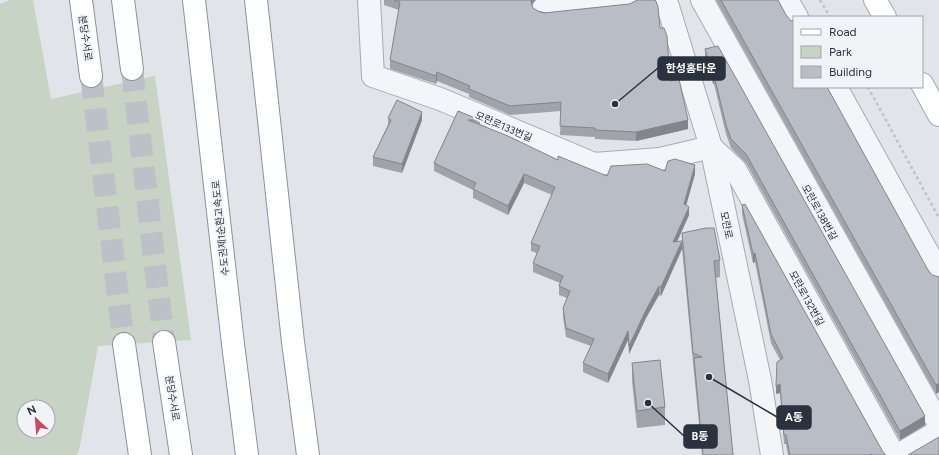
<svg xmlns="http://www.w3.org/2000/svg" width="939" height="455" font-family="Figtree,'Noto Sans KR',sans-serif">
<rect width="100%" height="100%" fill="#e1e4e9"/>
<path fill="#c7d3c3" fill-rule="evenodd" d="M 10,0 L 33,0 L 51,99 L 155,76 L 191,340 L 98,346 L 80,446 L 77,455 L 0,455 L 0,4 ZM 24,407 L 48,407 L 48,431 L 24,431 Z"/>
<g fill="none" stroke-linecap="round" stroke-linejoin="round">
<g stroke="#bcc0c7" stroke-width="22" stroke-dasharray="22 11" stroke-linecap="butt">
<path d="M 132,69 L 164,342"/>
<path d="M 91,76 L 124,344"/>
</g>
<g stroke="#a6abb3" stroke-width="24">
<g id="minor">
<path d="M 369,0 L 373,76 L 440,99 L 594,164 L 660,159 L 711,147 L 735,169 L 894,455"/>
<path d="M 666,0 L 711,147 L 760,380 L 772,455"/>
<path d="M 702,0 L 939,424"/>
<path d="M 787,0 L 797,17"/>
<path d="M 543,9 L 628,0"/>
<path d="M 836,87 L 939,273"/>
<path d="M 898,455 L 939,431"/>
</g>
</g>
<g stroke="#a1a9b5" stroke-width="24">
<g id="major">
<path d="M 875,0 L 885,17"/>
<path d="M 922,84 L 939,115"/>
</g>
</g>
<g stroke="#89929f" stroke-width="24">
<g id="highway">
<path d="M 81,0 L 91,76"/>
<path d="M 123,0 L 132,69"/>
<path d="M 194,0 L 233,344 L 247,455"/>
<path d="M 256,0 L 293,342 L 308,455"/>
<path d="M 164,342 L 181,455"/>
<path d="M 124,344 L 140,455"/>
</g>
</g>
<g stroke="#bfc2c8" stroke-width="2.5" stroke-dasharray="3 3" stroke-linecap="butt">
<path d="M 820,0 L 830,17"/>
<path d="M 868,87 L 939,218"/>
</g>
<use href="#minor" stroke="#f4f5f8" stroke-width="22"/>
<use href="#major" stroke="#fff" stroke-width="22"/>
<use href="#highway" stroke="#fff" stroke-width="22"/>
</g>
<g fill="#9fa3aa">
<path d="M 384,0 L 535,0 L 532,4 L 533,8 L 538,11 L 660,28 L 670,81 L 688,129 L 636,141 L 595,139 L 595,137 L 560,135 L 561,111 L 510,115 L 469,97 L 469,94 L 437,81 L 436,84 L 390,69 L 390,60 L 399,10 L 384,5 Z"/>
<path d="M 716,0 L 778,0 L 794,87 L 928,270 L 932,275 L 939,277 L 939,392 L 936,394 Z"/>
<path d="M 705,49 L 925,425 L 900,440 L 746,163 L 731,148 L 726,134 L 714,84 L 713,84 L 705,58 Z"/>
<path d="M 458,111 L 480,120 L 480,124 L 558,160 L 607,176 L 665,171 L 695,174 L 686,205 L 689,215 L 677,241 L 682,249 L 661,296 L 659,295 L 646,318 L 629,354 L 628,340 L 608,383 L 583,372 L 583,363 L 591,346 L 566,337 L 563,317 L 563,308 L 567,298 L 559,295 L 559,286 L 560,283 L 533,272 L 533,263 L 537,253 L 531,251 L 531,243 L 552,195 L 524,183 L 508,215 L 473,198 L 473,190 L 434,171 L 434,163 Z"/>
<path d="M 388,118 L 422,120 L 402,173 L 373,166 L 373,157 L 388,125 Z"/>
<path d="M 742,205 L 883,452 L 886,455 L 788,455 L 786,444 L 784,444 L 780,393 L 776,394 L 780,360 L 771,343 L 755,262 L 753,263 L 742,214 Z"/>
<path d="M 682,233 L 720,260 L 720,277 L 716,278 L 733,455 L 702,455 L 682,249 Z"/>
<path d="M 632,363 L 665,407 L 665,425 L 637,428 L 632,381 Z"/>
</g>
<g fill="#82858b">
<path d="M 531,0 L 535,0 L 532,4 L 531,11 Z"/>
<path d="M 437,72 L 437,81 L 436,84 L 436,76 Z"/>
<rect x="713" y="75" width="1" height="9"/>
<path d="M 422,112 L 422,120 L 402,173 L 402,164 Z"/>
<path d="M 688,120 L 688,129 L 636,141 L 636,132 Z"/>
<path d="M 695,165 L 695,174 L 684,213 L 684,204 Z"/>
<path d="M 524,174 L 524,183 L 508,215 L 508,206 Z"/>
<path d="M 689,207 L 689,215 L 673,251 L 673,242 Z"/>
<path d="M 682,241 L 682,249 L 661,296 L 661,287 Z"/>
<path d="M 755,253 L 755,262 L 753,263 L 753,254 Z"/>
<path d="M 659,286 L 659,295 L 646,318 L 629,354 L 629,346 L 646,310 Z"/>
<path d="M 628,331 L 628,340 L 608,383 L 608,374 Z"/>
<path d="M 939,383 L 939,392 L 936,394 L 936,385 Z"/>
<path d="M 780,384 L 780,393 L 776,394 L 776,386 Z"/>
<path d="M 925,416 L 925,425 L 900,440 L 900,431 Z"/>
</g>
<g fill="#b9bec6" stroke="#82858b">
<path d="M 394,0 L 531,0 L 531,2 L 533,8 L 538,11 L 544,13 L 629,4 L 636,1 L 636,0 L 655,0 L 656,1 L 658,7 L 660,28 L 664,28 L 667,36 L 670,81 L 679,79 L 688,120 L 636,132 L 595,130 L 595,128 L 560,126 L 561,102 L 510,106 L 469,89 L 470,86 L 437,72 L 436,76 L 390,60 L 400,2 Z"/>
<path d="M 721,0 L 778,0 L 786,15 L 791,21 L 794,20 L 794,87 L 827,87 L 928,270 L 932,275 L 939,277 L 939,383 L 936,385 Z"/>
<path d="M 718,46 L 925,416 L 900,431 L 746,154 L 731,139 L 726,125 L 714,75 L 713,75 L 705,49 Z"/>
<path d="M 397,100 L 422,112 L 402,164 L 373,157 L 391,120 L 388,118 Z"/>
<path d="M 458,111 L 480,120 L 468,120 L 508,136 L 558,160 L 558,156 L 607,176 L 611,166 L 647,164 L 665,171 L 668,161 L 675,159 L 695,165 L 684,204 L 689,207 L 673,242 L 682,241 L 661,287 L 659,286 L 646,310 L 629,346 L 628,331 L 608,374 L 583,363 L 594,339 L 566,328 L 563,308 L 570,291 L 559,286 L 563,276 L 533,263 L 540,246 L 531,243 L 555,187 L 524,174 L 508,206 L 473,189 L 476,183 L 434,163 Z"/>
<path d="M 745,204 L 883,452 L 886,455 L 871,455 L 872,454 L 869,455 L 790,455 L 786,435 L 784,435 L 780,384 L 776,386 L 777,362 L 783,358 L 771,334 L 755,253 L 753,254 L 742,205 Z"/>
<path d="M 706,228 L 714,228 L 720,260 L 714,261 L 733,455 L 703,455 L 694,358 L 702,357 L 693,353 L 682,233 Z"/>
<path d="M 660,360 L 665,407 L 637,411 L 632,363 Z"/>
<path d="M 939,437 L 939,455 L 908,455 Z"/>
</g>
<g text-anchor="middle" stroke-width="4" stroke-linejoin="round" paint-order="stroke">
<g font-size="10" fill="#2a3240" stroke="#f1f3f7">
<text transform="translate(86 38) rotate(82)" y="4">분당수서로</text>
<text transform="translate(504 126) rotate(23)" y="4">모란로133번길</text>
<text transform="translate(820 212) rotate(61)" y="4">모란로138번길</text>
<text transform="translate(727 225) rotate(78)" y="4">모란로</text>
<text transform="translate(220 228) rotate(-96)" y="4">수도권제1순환고속도로</text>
<text transform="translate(807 298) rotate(61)" y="4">모란로132번길</text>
<text transform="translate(173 398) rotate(81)" y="4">분당수서로</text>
</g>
</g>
<path fill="none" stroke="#2a3240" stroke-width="1.5" d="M615 104L658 68M709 377L777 417M648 403L684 436"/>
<g fill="#2a3240" stroke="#f1f3f7" stroke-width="1.5">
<circle cx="615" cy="104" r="4"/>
<circle cx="709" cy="377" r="4"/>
<circle cx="648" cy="403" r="4"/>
</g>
<g fill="#2a3240" stroke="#2a3240" stroke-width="1.5">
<rect x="658" y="57" width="67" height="23" rx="4"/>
<rect x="777" y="406" width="34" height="23" rx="4"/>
<rect x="684" y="425" width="33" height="23" rx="4"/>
</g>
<g font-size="11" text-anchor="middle" font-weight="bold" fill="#fff">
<text x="691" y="72">한성홈타운</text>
<text x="794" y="421">A동</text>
<text x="700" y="440">B동</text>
</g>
<rect x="793" y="16" width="130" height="72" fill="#f1f3f7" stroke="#a1a6ae"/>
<rect x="801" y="29" width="20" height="6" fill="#ffffff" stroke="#a1a6ae"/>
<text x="829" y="36" font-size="12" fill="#2a3240">Road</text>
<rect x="801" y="46" width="20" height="12" fill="#c7d3c3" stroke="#a1a6ae"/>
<text x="829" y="56" font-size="12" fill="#2a3240">Park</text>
<rect x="801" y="66" width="20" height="12" fill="#b9bec6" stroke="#a1a6ae"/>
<text x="829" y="76" font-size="12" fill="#2a3240">Building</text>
<g transform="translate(36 419) rotate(334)"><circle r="19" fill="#f1f3f7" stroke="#a1a6ae"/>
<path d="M0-3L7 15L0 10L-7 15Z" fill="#c94b5d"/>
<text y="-6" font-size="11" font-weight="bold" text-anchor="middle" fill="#2a3240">N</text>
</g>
</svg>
